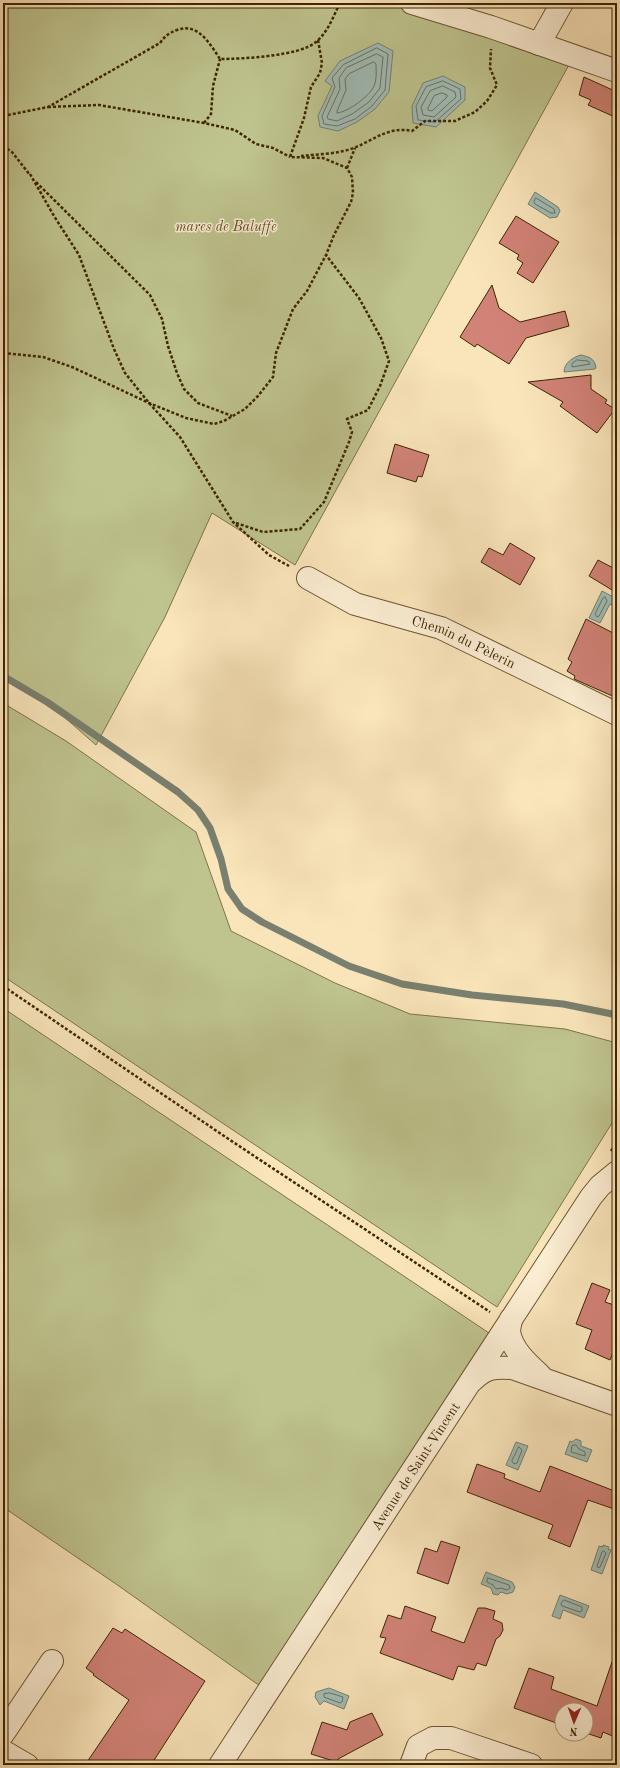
<svg xmlns="http://www.w3.org/2000/svg" width="620" height="1768" font-family="'Old Standard TT',serif">
<rect width="100%" height="100%" fill="#fae5bb"/>
<filter id="stains"><feTurbulence type="fractalNoise" baseFrequency=".005" numOctaves="4"/><feColorMatrix values="0 0 0 0 .2 0 0 0 0 .09 0 0 0 0 .02 0 0 0 .5 -.17"/></filter>
<radialGradient id="worn" r=".72"><stop offset=".6" stop-color="#630" stop-opacity="0"/><stop offset="1" stop-color="#630" stop-opacity=".3"/></radialGradient>
<g fill="#bfc48f" stroke="#7e7449">
<path d="M 3,3 L 403,3 L 570,63 L 295,565 L 212,513 L 165,617 L 96,745 L 47,702 L 3,676 Z"/>
<path d="M 3,703 L 66,741 L 196,832 L 231,931 L 335,983 L 410,1014 L 565,1029 L 617,1043 L 617,1115 L 497,1307 L 3,976 Z"/>
<path d="M 3,1008 L 489,1333 L 260,1686 L 116,1584 L 3,1507 Z"/>
</g>
<g fill="#a0bdb7" stroke="#79806f">
<path d="M 378,43 L 393,51 L 389,92 L 375,109 L 357,122 L 338,131 L 320,127 L 318,116 L 332,86 L 325,81 L 340,61 Z"/>
<path d="M 443,76 L 465,87 L 465,100 L 436,127 L 413,123 L 412,106 L 423,83 Z"/>
<path d="M 535,192 L 558,207 L 560,211 L 557,217 L 550,218 L 528,204 Z"/>
<path d="M 581,355 C 589,357 594,358 596,367 L 595,369 L 564,372 C 564,363 573,357 581,355 Z"/>
<path d="M 602,591 L 617,599 L 614,606 L 610,604 L 600,623 L 589,618 Z"/>
<path d="M 576,1439 L 581,1441 L 581,1446 L 592,1450 L 587,1462 L 565,1454 L 570,1441 L 572,1442 Z"/>
<path d="M 516,1442 L 528,1446 L 518,1470 L 506,1465 Z"/>
<path d="M 603,1545 L 609,1547 L 608,1549 L 611,1550 L 602,1574 L 591,1570 L 599,1546 L 603,1547 Z"/>
<path d="M 486,1572 L 512,1582 L 515,1587 L 513,1592 L 507,1594 L 501,1592 L 498,1595 L 493,1594 L 491,1588 L 481,1584 Z"/>
<path d="M 560,1595 L 589,1606 L 584,1618 L 563,1610 L 560,1619 L 552,1616 Z"/>
<path d="M 329,1688 L 349,1696 L 344,1709 L 324,1701 L 320,1705 L 315,1697 L 316,1692 Z"/>
</g>
<g fill="none" stroke-linecap="round" stroke-linejoin="round">
<g stroke="#6f715d" stroke-width="1">
<path d="M 377,48 L 388,54 L 385,90 L 372,106 L 355,119 L 337,126 L 324,124 L 322,116 L 335,87 L 332,78 L 343,65 Z"/>
<path d="M 377,54 L 383,57 L 380,88 L 369,102 L 352,114 L 337,121 L 328,119 L 327,117 L 340,89 L 339,78 L 346,68 Z"/>
<path d="M 374,62 L 376,64 C 376,70 377,80 374,86 C 370,96 348,112 337,113 L 337,111 L 346,90 L 345,79 L 349,74 Z"/>
<path d="M 443,81 L 460,89 L 461,99 L 435,122 L 418,120 L 416,106 L 426,87 Z"/>
<path d="M 443,86 L 455,92 L 456,97 L 434,117 L 423,115 L 421,107 L 430,91 Z"/>
<path d="M 442,93 L 447,95 L 447,97 L 432,111 L 428,110 L 428,108 L 434,96 Z"/>
<path d="M 536,198 L 554,209 L 555,213 L 551,213 L 535,204 L 534,202 Z"/>
<path d="M 577,360 L 588,361 L 590,364 L 572,367 L 572,364 Z"/>
<path d="M 605,597 L 607,601 L 599,616 L 597,617 L 595,614 L 603,598 Z"/>
<path d="M 576,1445 L 579,1449 L 585,1452 L 585,1456 L 571,1452 L 572,1446 Z"/>
<path d="M 519,1447 L 522,1450 L 517,1463 L 514,1464 L 512,1461 Z"/>
<path d="M 604,1551 L 606,1553 L 600,1567 L 598,1568 L 597,1566 L 602,1552 Z"/>
<path d="M 488,1578 L 509,1585 L 510,1588 L 507,1590 L 501,1588 L 496,1589 L 493,1585 L 487,1582 Z"/>
<path d="M 564,1600 L 582,1607 L 582,1611 L 580,1612 L 562,1606 L 561,1604 Z"/>
<path d="M 330,1693 L 343,1697 L 342,1702 L 340,1703 L 324,1697 L 324,1694 Z"/>
</g>
<path stroke="#79806f" stroke-width="7" d="M 3,676 L 47,702 L 178,792 L 198,810 L 210,828 L 221,859 L 228,889 L 242,909 L 262,922 L 349,966 L 402,984 L 472,995 L 563,1004 L 617,1015"/>
</g>
<g fill="#d28378" stroke="#3e2503">
<path d="M 584,77 L 617,92 L 617,118 L 588,105 L 591,100 L 579,95 Z"/>
<path d="M 516,216 L 559,242 L 533,283 L 517,273 L 523,263 L 517,259 L 519,255 L 499,243 Z"/>
<path d="M 492,285 L 499,308 L 520,322 L 565,311 L 569,326 L 526,338 L 509,364 L 477,344 L 475,347 L 460,337 Z"/>
<path d="M 591,375 L 591,389 L 607,400 L 605,403 L 615,409 L 597,433 L 560,406 L 563,402 L 528,382 Z"/>
<path d="M 395,444 L 429,455 L 422,477 L 418,476 L 416,482 L 387,473 Z"/>
<path d="M 510,543 L 535,558 L 520,585 L 481,562 L 489,548 L 503,555 Z"/>
<path d="M 598,560 L 617,570 L 617,593 L 589,576 Z"/>
<path d="M 586,619 L 617,635 L 617,698 L 574,679 L 575,676 L 567,671 L 572,662 L 568,659 Z"/>
<path d="M 592,1283 L 610,1290 L 605,1302 L 617,1306 L 617,1342 L 610,1360 L 585,1349 L 592,1330 L 576,1324 Z"/>
<path d="M 477,1464 L 505,1474 L 504,1478 L 540,1492 L 550,1466 L 617,1492 L 617,1510 L 588,1500 L 570,1547 L 548,1538 L 553,1525 L 467,1492 Z"/>
<path d="M 441,1541 L 460,1547 L 448,1584 L 417,1573 L 425,1548 L 437,1552 Z"/>
<path d="M 405,1606 L 436,1617 L 431,1631 L 464,1643 L 478,1608 L 485,1608 L 495,1611 L 493,1619 L 502,1623 L 503,1630 L 500,1636 L 496,1639 L 486,1666 L 477,1663 L 474,1670 L 458,1666 L 453,1680 L 380,1653 L 386,1638 L 380,1637 L 388,1615 L 401,1619 Z"/>
<path d="M 113,1628 L 122,1633 L 125,1629 L 205,1681 L 151,1765 L 85,1765 L 129,1700 L 93,1675 L 94,1674 L 86,1668 Z"/>
<path d="M 614,1656 L 617,1657 L 617,1738 L 603,1732 L 601,1738 L 586,1733 L 586,1710 L 562,1710 L 562,1725 L 514,1708 L 529,1668 L 554,1677 L 551,1689 L 597,1706 Z"/>
<path d="M 372,1713 L 383,1735 L 338,1759 L 337,1762 L 311,1754 L 322,1722 L 347,1730 L 350,1722 Z"/>
</g>
<g fill="none" stroke-linecap="round" stroke-linejoin="round">
<g stroke="#6d5531" stroke-width="24">
<g id="minor">
<path d="M 412,3 L 491,27 L 617,71"/>
<path d="M 539,44 L 562,3"/>
<path id="s1" d="M 308,578 L 355,604 L 441,628 L 617,714"/>
<path d="M 511,1319 C 511,1322 509,1328 509,1331 C 511,1349 528,1364 540,1375"/>
<path d="M 473,1380 C 486,1367 495,1367 512,1368 L 617,1405"/>
<path d="M 3,1734 L 52,1661"/>
<path d="M 3,1751 L 27,1765"/>
<path id="s2" d="M 220,1765 L 591,1197 L 600,1186 L 617,1172"/>
<path d="M 411,1765 L 418,1746 L 433,1738 L 451,1738 L 531,1765"/>
</g>
</g>
<g stroke="#3e2503" stroke-width="2.5" stroke-dasharray="3 2" stroke-linecap="butt">
<path d="M 48,107 L 99,105 L 204,123 L 235,130 L 256,144 L 273,148 L 290,157"/>
<path d="M 3,116 L 48,107 L 160,43 C 165,36 169,33 177,30 C 198,22 210,44 220,59 C 242,59 300,56 316,42 C 328,32 333,17 340,3"/>
<path d="M 204,123 L 211,114 L 213,86 L 220,59"/>
<path d="M 3,146 L 12,152 L 30,175"/>
<path d="M 301,156 C 319,154 340,154 356,147 C 375,139 390,126 412,131 L 425,121 L 455,121 L 475,112 L 487,101 L 497,85 L 490,68 L 491,49"/>
<path d="M 347,168 L 355,148"/>
<path d="M 30,174 L 54,216 L 79,255 L 114,349 L 125,373 L 149,403 L 180,437 L 233,522 L 269,555 L 289,566"/>
<path d="M 36,182 L 150,295 L 162,319 L 168,346 L 177,373 L 184,389 L 198,403 L 232,416"/>
<path d="M 3,353 L 43,357 L 72,367 L 149,403 L 186,418 L 214,424 L 224,421 L 245,409 L 258,396 L 273,377 L 276,353 L 293,309 L 307,291 L 326,255 L 334,235 L 351,202 L 353,193 L 352,177 L 347,168 L 323,158 L 290,157 L 304,118 L 311,87 L 320,73 L 322,63 L 318,40"/>
<path d="M 236,523 L 263,532 L 300,529 L 324,502 L 349,442 L 352,432 L 347,419 L 368,410 L 380,386 L 389,361 L 381,338 L 359,298 L 326,255"/>
<path d="M 3,986 L 230,1140 L 490,1312"/>
<path d="M 611,1151 L 617,1142"/>
</g>
<use href="#minor" stroke="#fceed3" stroke-width="22"/>
</g>
<g text-anchor="middle" stroke-width="3" stroke-linejoin="round" paint-order="stroke">
<g font-size="14" font-style="italic" fill="#5e4d26" stroke="#fceed3">
<text x="226" y="231">mares de Baluffe</text>
</g>
<g font-size="14" fill="#3e2503" stroke="#fceed3">
<text dy="5" stroke="none"><textPath href="#s1" startOffset="169">Chemin du Pèlerin</textPath></text>
<text dy="5" stroke="none"><textPath href="#s2" startOffset="357">Avenue de Saint-Vincent</textPath></text>
</g>
</g>
<rect width="620" height="1768" fill="none" stroke="#fae5bb" stroke-width="16"/>
<rect x="4" y="4" width="612" height="1760" fill="none" stroke="#3e2503" stroke-width="2"/>
<rect x="8" y="8" width="604" height="1752" fill="none" stroke="#3e2503"/>
<g transform="translate(574 1722) rotate(182)"><circle r="19" fill="#fceed3" stroke="#b09e80"/>
<path d="M0-3L7 15L0 10L-7 15Z" fill="#8f2418"/>
<text y="-6" font-size="11" font-weight="bold" text-anchor="middle" fill="#3e2503">N</text>
</g>
<rect width="100%" height="100%" filter="url(#stains)"/>
<rect width="100%" height="100%" fill="url(#worn)"/>
</svg>
